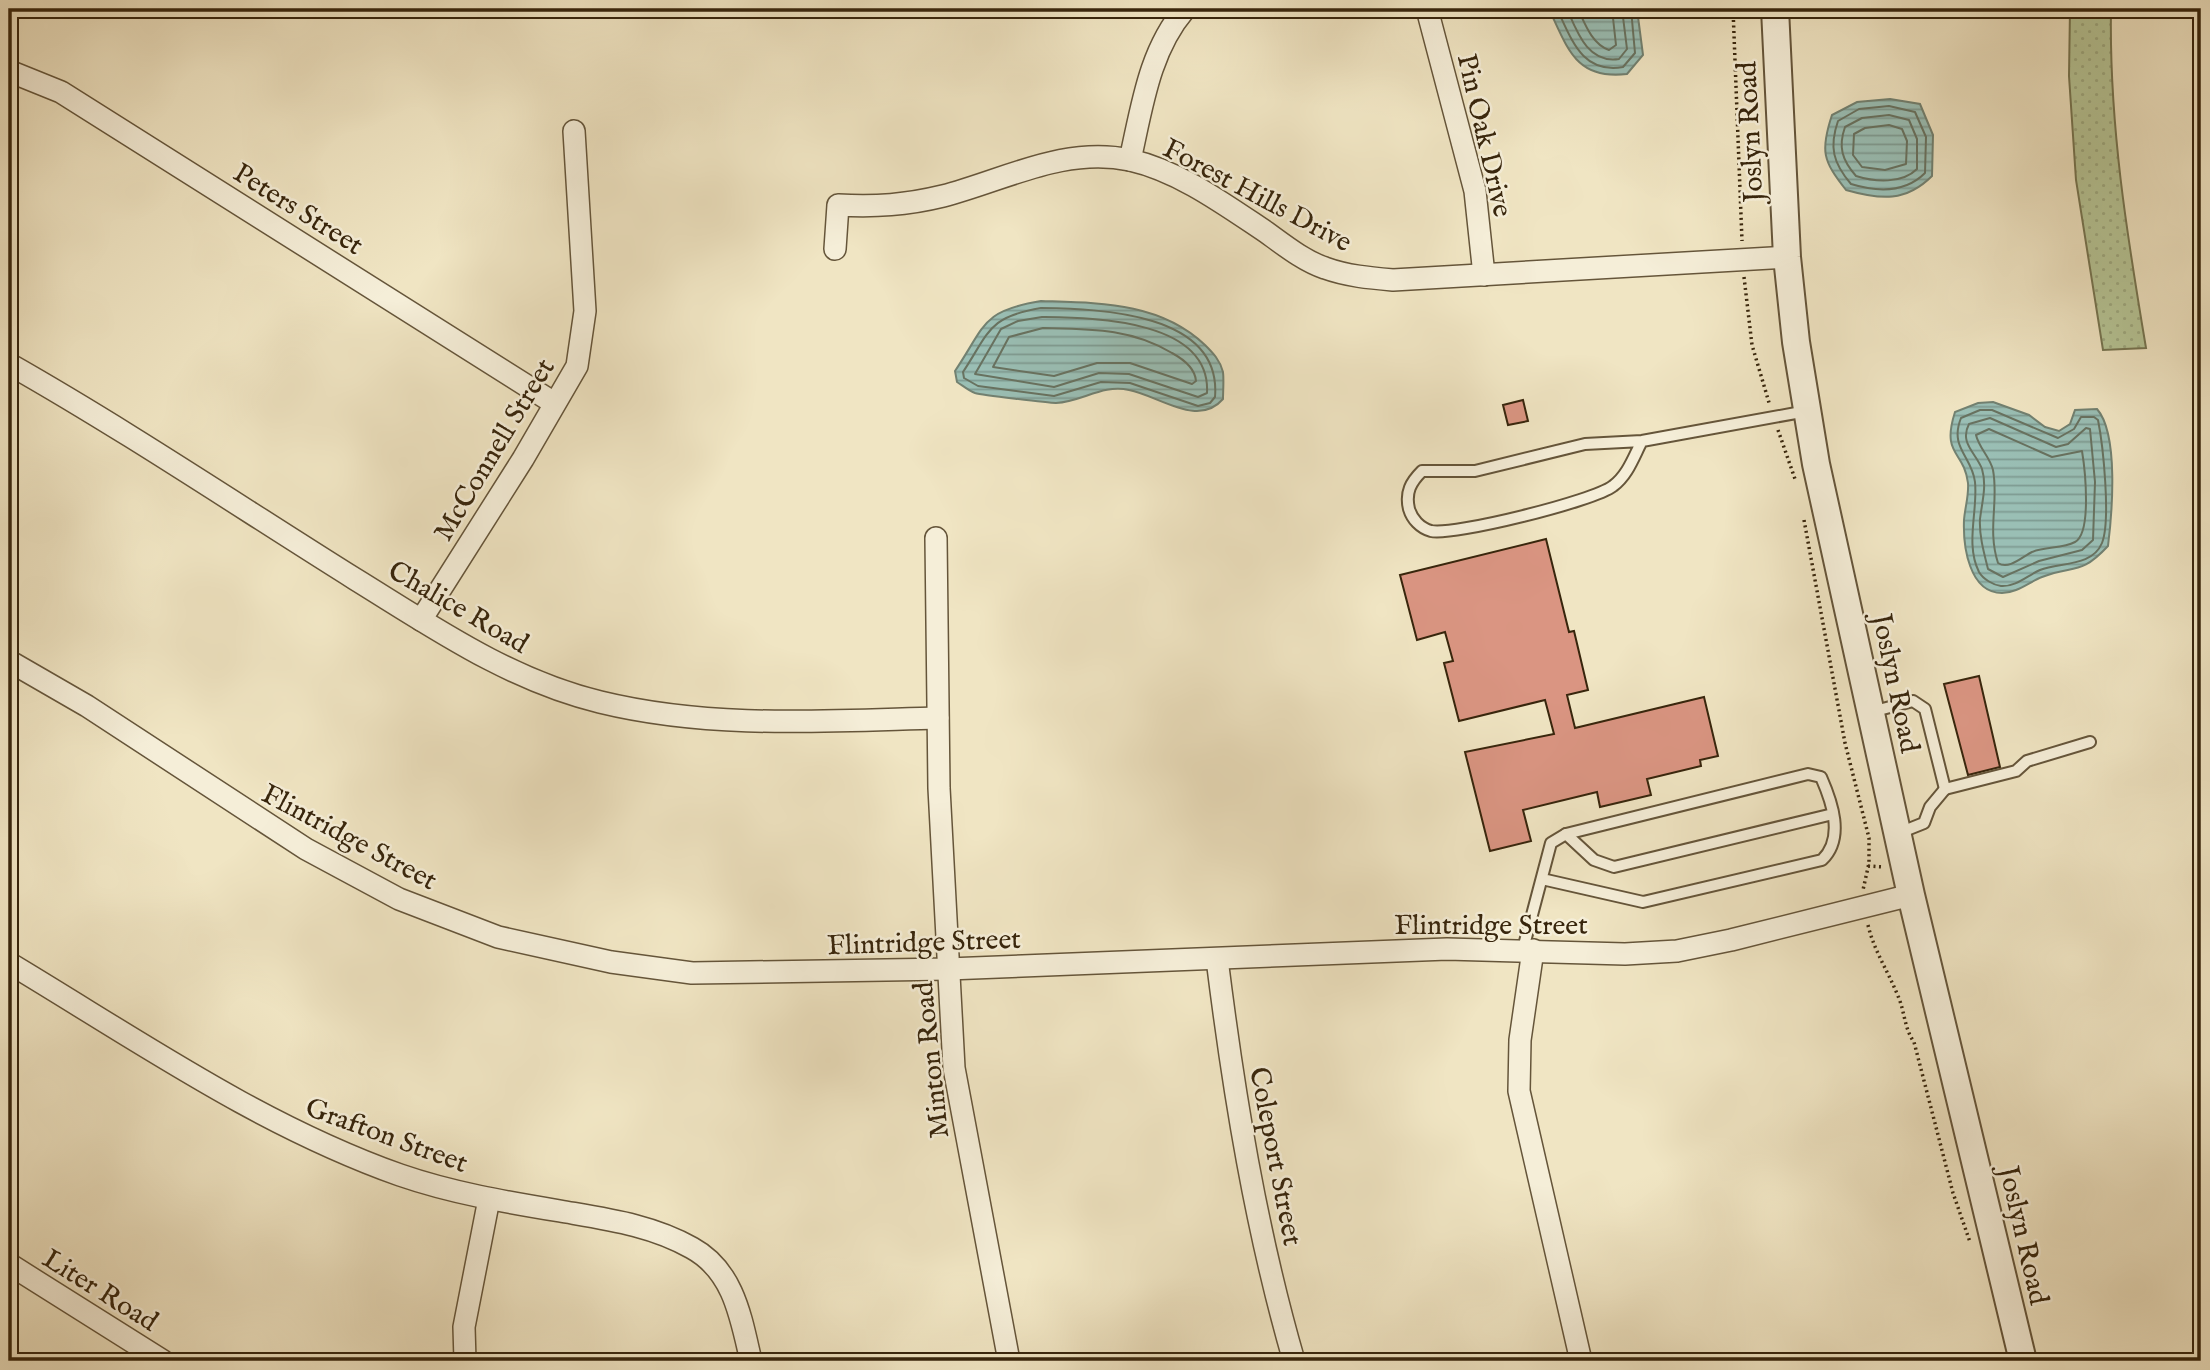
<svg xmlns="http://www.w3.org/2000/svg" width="2210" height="1370" font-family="'IM FELL English',serif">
<defs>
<pattern id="park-dots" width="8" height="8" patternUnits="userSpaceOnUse" patternTransform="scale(1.75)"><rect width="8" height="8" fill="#b6c596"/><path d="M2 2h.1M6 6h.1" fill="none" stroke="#9da980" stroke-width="1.8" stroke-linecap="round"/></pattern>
<pattern id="water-rules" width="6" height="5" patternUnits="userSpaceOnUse" patternTransform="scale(1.75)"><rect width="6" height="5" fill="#9abfb5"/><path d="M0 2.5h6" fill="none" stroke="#7e9b92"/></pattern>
</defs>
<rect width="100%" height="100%" fill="#f0e5c3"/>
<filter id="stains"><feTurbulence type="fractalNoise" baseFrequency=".00286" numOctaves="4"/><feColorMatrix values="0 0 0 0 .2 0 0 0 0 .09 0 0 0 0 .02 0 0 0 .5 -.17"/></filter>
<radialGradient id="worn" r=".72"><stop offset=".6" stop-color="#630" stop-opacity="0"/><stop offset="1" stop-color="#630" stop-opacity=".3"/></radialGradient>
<path fill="url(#park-dots)" stroke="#767551" stroke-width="2" d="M 2070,9 L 2111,9 C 2109,124 2127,235 2146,348 L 2103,350 L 2076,180 L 2069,76 Z"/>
<g fill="url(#water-rules)" stroke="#728171" stroke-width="2">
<path d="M 1549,9 L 1637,9 L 1643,55 L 1627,74 C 1576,80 1568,49 1549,9 Z"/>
<path d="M 1890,99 L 1920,104 L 1933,135 L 1932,176 C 1906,202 1881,200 1846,190 C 1823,161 1820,151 1832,115 L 1857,102 Z"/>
<path d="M 1041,301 C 1099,303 1160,302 1205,345 C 1213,353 1220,360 1223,372 C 1224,380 1223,391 1223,399 C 1198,428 1160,396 1129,390 C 1102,384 1082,402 1056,403 C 1048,403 982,395 975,393 C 969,391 962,385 957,382 L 955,371 C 986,325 981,311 1041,301 Z"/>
<path d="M 1993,402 L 2029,415 L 2045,427 L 2059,431 L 2070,424 L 2075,410 L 2097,409 C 2119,434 2112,514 2108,546 C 2079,577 2074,564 2042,577 C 2029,582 2017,593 2002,593 C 1969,593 1963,546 1964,520 C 1965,507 1969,496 1968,483 C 1964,450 1941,456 1955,412 L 1978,403 Z"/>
</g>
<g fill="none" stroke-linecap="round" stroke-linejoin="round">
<g stroke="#687260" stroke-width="2">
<path d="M 1557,9 C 1572,40 1582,74 1623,67 L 1635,53 L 1631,9"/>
<path d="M 1567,9 C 1577,32 1588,64 1619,59 L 1627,49 L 1622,9"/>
<path d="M 1578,9 C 1585,24 1592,44 1609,50 L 1616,45 L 1612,9"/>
<path d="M 1889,106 L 1915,112 L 1926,137 L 1925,173 C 1905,193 1877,192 1851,184 C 1833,163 1829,147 1838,121 L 1859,109 Z"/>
<path d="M 1889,115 L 1909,120 L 1917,139 L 1917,169 C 1902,184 1875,182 1856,176 C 1842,160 1838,147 1845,127 L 1862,118 Z"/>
<path d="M 1889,125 L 1902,129 L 1907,141 L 1906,164 L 1885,170 L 1862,167 L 1853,155 L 1854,134 L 1865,128 Z"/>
<path d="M 1041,308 C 1099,309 1222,312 1215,397 L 1210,403 L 1198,406 L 1130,383 L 1101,382 L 1054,396 L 978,386 L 964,378 L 963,372 C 990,331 988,317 1041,308 Z"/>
<path d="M 1042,317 C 1093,318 1211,319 1207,393 L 1198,397 L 1129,374 L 1099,373 L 1054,387 L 975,374 L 1001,329 L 1018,321 Z"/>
<path d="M 1043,328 C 1090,329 1131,328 1172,353 C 1183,359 1195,368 1196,381 L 1192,384 L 1130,363 L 1097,363 L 1054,376 L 993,367 L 1009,337 Z"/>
<path d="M 1980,410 L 1992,410 L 2058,438 L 2074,429 L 2081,417 L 2094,417 L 2098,420 C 2103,445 2111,520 2102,543 C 2092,567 2060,562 2040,570 C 2028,575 2016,587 2001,586 C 1993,585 1983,579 1979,572 C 1965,544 1978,511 1975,482 C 1972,456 1949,448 1961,418 Z"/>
<path d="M 1990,418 L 2056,447 L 2068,444 L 2086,428 L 2090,429 L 2095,482 L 2093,540 L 2082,550 L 2039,561 L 2003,577 L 1988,569 C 1984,553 1979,535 1980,519 C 1982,502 1987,486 1982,469 C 1976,453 1959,443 1969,424 Z"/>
<path d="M 1989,429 L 2052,457 L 2082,451 C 2085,469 2092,533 2075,542 C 2062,549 2046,546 2032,552 C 2022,557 2009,570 1998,563 C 1987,529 1999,502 1993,470 C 1990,457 1979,448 1976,435 Z"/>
</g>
</g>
<g fill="#da9582" stroke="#37250c" stroke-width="2">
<path d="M 1523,400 L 1528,421 L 1508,425 L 1503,405 Z"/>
<path d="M 1546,539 L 1569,632 L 1574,631 L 1588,690 L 1567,695 L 1575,728 L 1704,697 L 1718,756 L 1700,760 L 1701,766 L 1647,779 L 1651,795 L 1600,807 L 1597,792 L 1523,810 L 1531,841 L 1490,851 L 1465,752 L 1554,734 L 1545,700 L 1459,721 L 1444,663 L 1453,661 L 1445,632 L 1417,640 L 1400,575 Z"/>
<path d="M 1979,676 L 2000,767 L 1968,775 L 1944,684 Z"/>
</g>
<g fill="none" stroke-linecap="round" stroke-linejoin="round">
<g stroke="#65553a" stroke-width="14">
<g id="service">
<path d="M 1642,441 C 1634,456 1628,475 1613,486 C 1594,501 1453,536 1431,531 C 1420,528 1412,519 1409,509 C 1405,492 1411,482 1422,471 L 1475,471 L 1585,444 L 1642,441 L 1807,411"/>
<path d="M 1871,712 L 1913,701 L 1925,709 L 1945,789 L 2016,771 L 2027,761 L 2090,742"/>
<path d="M 1899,833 L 1924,823 L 1930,807 L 1945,789"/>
<path d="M 1566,834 L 1594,860 L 1614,867 L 1833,814"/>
<path d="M 1523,949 L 1551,843 L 1566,834 L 1808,774 L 1821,777 C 1832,802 1845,838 1822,860 L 1643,902 L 1542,879"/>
</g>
</g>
<g stroke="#65553a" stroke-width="24">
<g id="minor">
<path d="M 1427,9 L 1475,191 L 1484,275"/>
<path d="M 9,71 L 61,92 L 554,403"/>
<path d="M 1130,160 C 1142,107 1149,51 1185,9"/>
<path d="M 835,249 L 838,205 C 876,207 906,205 943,196 C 1005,180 1064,146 1130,160 C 1179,171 1224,204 1266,232 C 1284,245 1304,261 1325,268 C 1347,276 1370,278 1393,280 L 1787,257"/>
<path d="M 9,364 C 127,431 240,507 355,579 C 433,627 509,680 600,702 C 710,729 825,721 938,718"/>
<path d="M 936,538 L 939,788 L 954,1068 L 1009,1361"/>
<path d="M 421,620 L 523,459 L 577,366 L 585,311 L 574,131"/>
<path d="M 9,661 L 87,706 L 306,849 L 399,899 L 498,937 L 611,962 L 692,973 L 948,969 L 1447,949 L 1625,954 L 1677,951 L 1731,940 L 1911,895"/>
<path d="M 1533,950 L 1520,1040 L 1519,1091 L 1581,1361"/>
<path d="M 1217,959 C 1234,1095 1256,1230 1294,1361"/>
<path d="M 9,963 C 136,1039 259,1125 400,1175 C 452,1193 506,1202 560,1211 C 606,1219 652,1225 692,1248 C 734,1271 741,1318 751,1361"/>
<path d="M 9,1264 L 163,1361"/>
<path d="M 465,1361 L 464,1327 L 489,1199"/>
</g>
</g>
<g stroke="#65553a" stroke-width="30">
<path id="tertiary" d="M 1775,9 L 1787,257 L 1796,342 L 1816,464 L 1911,895 L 2023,1361"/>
</g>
<g stroke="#37250c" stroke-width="3.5" stroke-dasharray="2 3.5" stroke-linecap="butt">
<path d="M 1733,9 L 1742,241"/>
<path d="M 1744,277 L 1752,345 L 1770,406"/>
<path d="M 1778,430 L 1795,479"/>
<path d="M 1804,520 L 1845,743 L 1869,838 L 1869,863 L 1863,890"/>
<path d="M 1868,866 L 1883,867"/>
<path d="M 1868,925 C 1874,951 1888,971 1898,996 C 1905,1012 1904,1028 1914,1042 L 1953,1193 L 1970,1242"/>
</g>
<use href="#service" stroke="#f5eed8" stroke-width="10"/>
<use href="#minor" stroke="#f5eed8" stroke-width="21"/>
<use href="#tertiary" stroke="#f5eed8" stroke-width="26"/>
</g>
<g text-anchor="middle" stroke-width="5" stroke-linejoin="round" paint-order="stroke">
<g font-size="28" fill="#37250c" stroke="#f5eed8">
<text transform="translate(1749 132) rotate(-93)" y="10">Joslyn Road</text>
<text transform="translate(1486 135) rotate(77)" y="10">Pin Oak Drive</text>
<text transform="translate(1258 194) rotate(28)" y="10">Forest Hills Drive</text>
<text transform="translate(299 208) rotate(32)" y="10">Peters Street</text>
<text transform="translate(493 449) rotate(-59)" y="10">McConnell Street</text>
<text transform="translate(459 606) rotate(30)" y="10">Chalice Road</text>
<text transform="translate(1897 683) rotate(78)" y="10">Joslyn Road</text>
<text transform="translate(350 836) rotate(28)" y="10">Flintridge Street</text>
<text x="1491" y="934">Flintridge Street</text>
<text transform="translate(924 941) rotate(-2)" y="10">Flintridge Street</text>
<text transform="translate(930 1060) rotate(-96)" y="10">Minton Road</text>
<text transform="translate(387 1134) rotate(20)" y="10">Grafton Street</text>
<text transform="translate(1277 1156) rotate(79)" y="10">Coleport Street</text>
<text transform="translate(2025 1235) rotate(77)" y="10">Joslyn Road</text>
<text transform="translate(101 1289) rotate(32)" y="10">Liter Road</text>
</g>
</g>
<rect width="2210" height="1370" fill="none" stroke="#f0e5c3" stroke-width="35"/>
<rect x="10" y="10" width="2189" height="1349" fill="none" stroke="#37250c" stroke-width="3.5"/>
<rect x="18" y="18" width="2175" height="1335" fill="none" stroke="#37250c" stroke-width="2"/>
<rect width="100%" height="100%" filter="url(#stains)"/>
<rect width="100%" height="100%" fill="url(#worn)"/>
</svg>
